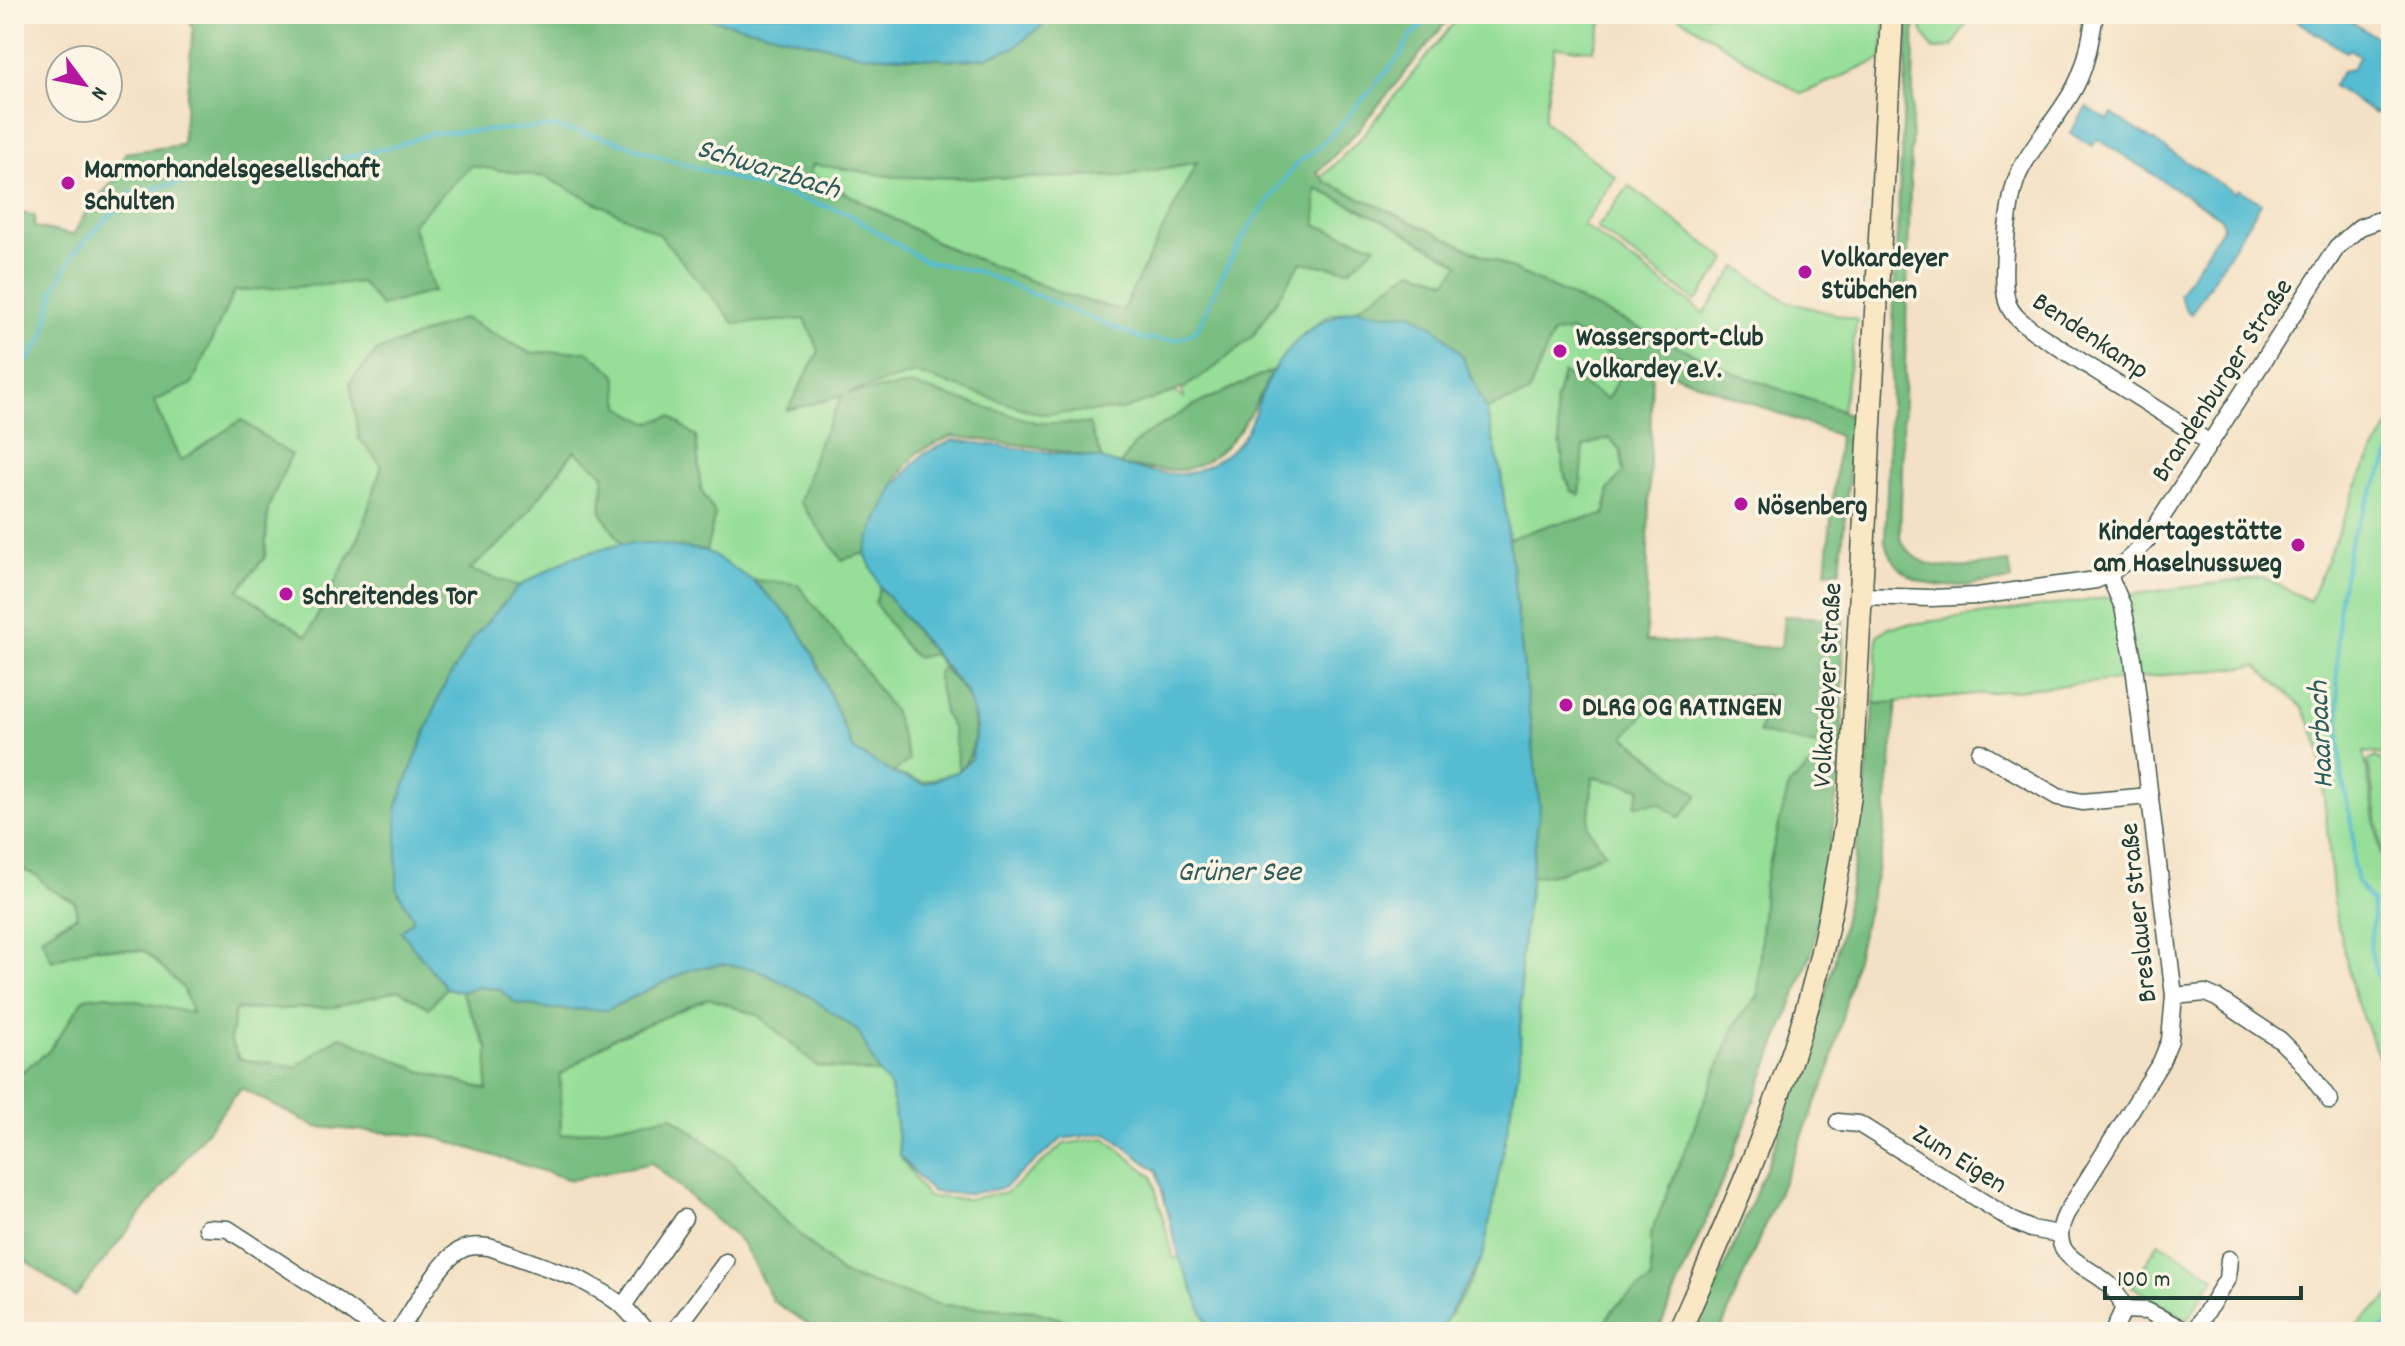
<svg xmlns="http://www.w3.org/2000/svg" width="2405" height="1346" font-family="Dekko,sans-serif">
<rect width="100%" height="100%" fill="#fcf5e5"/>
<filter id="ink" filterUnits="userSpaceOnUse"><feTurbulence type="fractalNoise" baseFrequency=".0125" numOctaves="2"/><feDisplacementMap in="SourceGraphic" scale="16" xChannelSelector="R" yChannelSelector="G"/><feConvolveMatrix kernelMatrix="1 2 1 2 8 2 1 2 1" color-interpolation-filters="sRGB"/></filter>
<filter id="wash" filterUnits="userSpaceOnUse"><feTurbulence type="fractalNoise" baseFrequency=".006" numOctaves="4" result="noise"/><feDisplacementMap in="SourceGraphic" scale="32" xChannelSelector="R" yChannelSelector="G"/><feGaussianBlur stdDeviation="1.8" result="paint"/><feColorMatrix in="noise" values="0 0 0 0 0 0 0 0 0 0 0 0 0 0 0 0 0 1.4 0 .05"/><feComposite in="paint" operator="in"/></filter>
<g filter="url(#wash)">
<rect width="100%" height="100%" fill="#f4e1c5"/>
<g fill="#97df99" stroke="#5b8e66" stroke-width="2">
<path d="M 1461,14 L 1605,14 L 1593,50 L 1555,47 L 1544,121 L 1616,177 L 1583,225 L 1704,313 L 1737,267 L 1788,302 L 1857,320 L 1842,411 L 1739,375 L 1320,179 L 1359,140 Z"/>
<path d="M 1674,14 L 1885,14 L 1882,59 L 1801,94 Z"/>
<path d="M 1925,14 L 1972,14 L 1953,46 L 1933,50 L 1919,24 Z"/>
<path d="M 1198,162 L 1123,311 L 1063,294 L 944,246 L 810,174 L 813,164 L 896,177 L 1015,178 L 1122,176 Z"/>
<path d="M 510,165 L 1109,355 L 1184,398 L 1182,389 L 1214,368 L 1253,336 L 1301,262 L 1349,270 L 1375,246 L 1316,225 L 1315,188 L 1384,221 L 1461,265 L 1447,281 L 1412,270 L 1356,309 L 1330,315 L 1304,333 L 1273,370 L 1195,405 L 1139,439 L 1119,466 L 1101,459 L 1037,447 L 952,436 L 918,451 L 898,477 L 874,527 L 865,553 L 880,587 L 965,694 L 975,727 L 971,760 L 958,771 L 924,782 L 893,773 L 853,749 L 812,652 L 752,580 L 706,551 L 715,514 L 701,490 L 696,437 L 648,423 L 620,407 L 616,374 L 587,351 L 530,353 L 464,318 L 377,351 L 359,438 L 382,465 L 360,535 L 307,636 L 238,590 L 265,557 L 268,508 L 291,454 L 180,461 L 154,401 L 192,384 L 233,291 L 361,282 L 426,266 L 412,224 L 419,173 L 471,166 Z"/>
<path d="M 1629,186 L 1727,260 L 1696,301 L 1597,228 Z"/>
<path d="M 1571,331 L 1626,365 L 1607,399 L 1555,403 L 1565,477 L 1572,491 L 1580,494 L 1583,446 L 1610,438 L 1621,451 L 1623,473 L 1609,489 L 1605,515 L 1552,524 L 1509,539 L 1501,473 L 1486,409 L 1528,394 L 1553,333 Z"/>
<path d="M 2391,422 L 2391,573 L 2385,606 L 2391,610 L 2391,761 L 2380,754 L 2364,752 L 2391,918 L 2391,1089 L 2355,998 L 2335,913 L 2319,744 L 2303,708 L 2257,666 L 1874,704 L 1878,635 L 1889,627 L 2263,577 L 2310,601 L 2364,469 Z"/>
<path d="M 575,450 L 604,474 L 601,512 L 622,544 L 572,557 L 519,586 L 469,570 L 511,534 Z"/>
<path d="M 1767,693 L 1759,733 L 1842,750 L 1840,765 L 1820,758 L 1764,884 L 1758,996 L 1737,1021 L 1651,1234 L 1651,1281 C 1631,1294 1607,1307 1602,1332 L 1439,1332 L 1466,1290 L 1483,1256 L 1520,1062 L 1521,954 L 1531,877 L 1559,873 L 1588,827 L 1593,777 L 1641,788 L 1635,804 L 1660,764 L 1624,736 L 1648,708 Z"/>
<path d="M 2376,757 L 2391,766 L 2391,903 L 2368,762 Z"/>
<path d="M 14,866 L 38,876 L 48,888 L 75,902 L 77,916 L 56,926 L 97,946 L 98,948 L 145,951 L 184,989 L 193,1014 L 108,995 L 85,998 L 48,1052 L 21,1072 L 14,1070 Z"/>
<path d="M 446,988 L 461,992 L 488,1049 L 488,1090 L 421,1071 L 296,1067 L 240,1059 L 230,1040 L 235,1010 L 334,1007 L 399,990 L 429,1008 Z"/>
<path d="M 709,998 L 759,1016 L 817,1066 L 879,1073 L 891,1088 L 900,1156 L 927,1197 L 967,1199 L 1006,1193 L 1064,1144 L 1105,1138 L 1152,1176 L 1174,1259 L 1179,1257 L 1211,1332 L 1104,1332 L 1034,1311 L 941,1305 L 842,1274 L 780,1216 L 733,1163 L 561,1136 L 560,1075 L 612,1039 Z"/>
<path d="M 2159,1242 L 2214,1277 L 2187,1320 L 2132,1286 Z"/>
<path d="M 2391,1295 L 2391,1332 L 2349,1332 Z"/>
</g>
<g fill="#79be81" stroke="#4c7e5a" stroke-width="2" fill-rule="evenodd">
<path d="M 187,14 L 689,14 L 865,55 L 959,60 L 986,58 L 1012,48 L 1057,14 L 1453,14 L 1354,135 L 1317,173 L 1326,182 L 1739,375 L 1842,411 L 1854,419 L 1840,570 L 1826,572 L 1839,436 L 1652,366 L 1646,641 L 1781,648 L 1784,616 L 1843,619 L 1842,750 L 1759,733 L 1767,694 L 1649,708 L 1625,737 L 1698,795 L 1680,818 L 1659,803 L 1635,805 L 1641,788 L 1593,777 L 1588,827 L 1605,853 L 1559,873 L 1531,877 L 1540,807 L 1509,539 L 1552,524 L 1605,515 L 1609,489 L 1623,473 L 1621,451 L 1610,438 L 1584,446 L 1580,495 L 1572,491 L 1565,477 L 1555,403 L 1563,373 L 1607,399 L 1626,365 L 1571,331 L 1553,333 L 1528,394 L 1486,409 L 1461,354 L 1412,313 L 1387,314 L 1356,309 L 1412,270 L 1447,281 L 1460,264 L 1384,221 L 1316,188 L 1316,225 L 1376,246 L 1349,270 L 1301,262 L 1253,336 L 1214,368 L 1182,389 L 1122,410 L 1040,414 L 915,373 L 849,393 L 913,385 L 1038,423 L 1089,424 L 1102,459 L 1037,447 L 952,436 L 918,452 L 898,477 L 874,527 L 865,553 L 842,560 L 800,502 L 817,447 L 842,396 L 787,410 L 819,351 L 805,319 L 735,324 L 659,234 L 545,177 L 471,166 L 412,224 L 434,291 L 381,306 L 361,282 L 234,291 L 192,384 L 154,401 L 180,461 L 241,420 L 291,455 L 268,508 L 265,557 L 238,590 L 307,636 L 360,535 L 382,466 L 359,438 L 350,382 L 377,351 L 464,318 L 530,353 L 587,351 L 616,374 L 620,407 L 648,423 L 671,416 L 696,437 L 701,490 L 715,514 L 706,551 L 650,543 L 622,544 L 601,512 L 604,474 L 574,451 L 511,534 L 469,570 L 519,586 L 474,637 L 442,690 L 397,806 L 397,890 L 414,919 L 401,931 L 446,988 L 429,1008 L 399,990 L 334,1007 L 235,1010 L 230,1040 L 239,1059 L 296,1067 L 340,1036 L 421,1071 L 487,1090 L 488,1048 L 461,992 L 476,987 L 499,989 L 516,1003 L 551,1009 L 607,1010 L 692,969 L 723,964 L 756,969 L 809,996 L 858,1031 L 879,1073 L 817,1066 L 759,1016 L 709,998 L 612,1039 L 560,1075 L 561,1135 L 672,1116 L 733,1163 L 780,1216 L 842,1274 L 941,1305 L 1034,1311 L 1104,1332 L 820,1332 L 773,1301 L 743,1244 L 652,1163 L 571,1180 L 431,1136 L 316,1127 L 241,1088 L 75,1297 L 14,1252 L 14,1070 L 21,1072 L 48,1052 L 85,998 L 107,995 L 192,1013 L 183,988 L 145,951 L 97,948 L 97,946 L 52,961 L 41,937 L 77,916 L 75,902 L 48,888 L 38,876 L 14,866 L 14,353 L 23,338 L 28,297 L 14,292 L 14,211 L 35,216 L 34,227 L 73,235 L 88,208 L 121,173 L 125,153 L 182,145 L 193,28 ZM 1197,162 L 1122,311 L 1063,294 L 944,246 L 810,174 L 813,164 L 896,177 L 1015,178 L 1122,176 Z"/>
<path d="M 1909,14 L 1915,14 L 1900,539 C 1923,580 1970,566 2009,562 L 2012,580 C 1964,586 1904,601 1885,542 L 1896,250 Z"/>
<path d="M 1273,370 C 1252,410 1235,455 1187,469 C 1171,473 1137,467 1119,466 L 1139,439 L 1195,405 Z"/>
<path d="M 752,580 L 797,584 L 853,654 L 894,712 L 909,760 L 893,773 L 853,749 L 812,652 L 792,619 Z"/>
<path d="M 880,587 L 934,654 L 917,658 L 906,648 L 875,603 Z"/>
<path d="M 942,667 C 949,675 958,683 964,692 C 979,715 978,751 959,771 L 953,730 L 944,712 L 937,674 Z"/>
<path d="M 1897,702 L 1882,850 L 1829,1072 L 1720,1332 L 1697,1332 C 1753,1202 1811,1071 1841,932 C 1858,857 1866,780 1874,704 Z"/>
<path d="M 1820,758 L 1840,765 L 1830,848 L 1812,952 L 1727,1170 L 1658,1332 L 1602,1332 C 1607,1307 1631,1294 1651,1281 L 1651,1234 L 1737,1021 L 1758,996 L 1764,884 L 1789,785 Z"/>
</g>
<g fill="#54bcd1" stroke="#3a7c82" stroke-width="2">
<path d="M 689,14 L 1057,14 L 1013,48 L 986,58 L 959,60 L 865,55 Z"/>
<path d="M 2286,14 L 2339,14 L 2379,39 L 2391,39 C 2391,62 2399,101 2375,114 L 2333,86 L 2342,71 L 2351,69 L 2360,56 L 2349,49 L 2346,52 Z"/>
<path d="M 2087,107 L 2108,120 L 2112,114 L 2235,193 L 2238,189 L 2261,203 L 2191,314 L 2186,310 L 2179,294 L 2223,226 L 2221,218 L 2098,139 L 2092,146 L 2070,133 Z"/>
<path d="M 1356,309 L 1387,314 L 1412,313 L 1440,331 L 1461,354 L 1486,409 L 1501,473 L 1540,807 L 1521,954 L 1520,1062 L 1483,1256 L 1439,1332 L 1211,1332 L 1179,1257 L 1157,1171 L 1107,1133 L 1062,1139 L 1003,1188 L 968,1194 L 931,1192 L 900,1156 L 891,1088 L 879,1073 L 858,1031 L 809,996 L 756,969 L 723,964 L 692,969 L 607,1010 L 551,1009 L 516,1003 L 499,989 L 476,987 L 461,992 L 446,988 L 401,931 L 414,919 L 397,890 L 397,806 L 442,690 L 474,637 L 519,586 L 572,557 L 622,544 L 650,543 L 706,551 L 752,580 L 792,619 L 812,652 L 853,749 L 893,773 L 924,784 L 959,771 L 971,759 L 977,727 L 967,693 L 880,587 L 865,553 L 874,527 L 896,484 L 923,454 L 953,440 L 1102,459 C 1119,466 1169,477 1187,473 C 1208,468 1235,452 1246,432 C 1257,412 1261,388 1274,369 C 1293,338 1321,318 1356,309 Z"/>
</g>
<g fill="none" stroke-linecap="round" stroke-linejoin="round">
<g stroke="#54bcd1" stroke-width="4">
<path d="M 14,372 L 27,361 L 44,337 L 55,288 L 75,252 L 132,193 L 168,185 L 282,172 L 399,145 L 432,133 L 555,127 L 611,139 L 664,158 L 845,212 L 924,261 L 979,272 L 1142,339 L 1176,340 L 1193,333 L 1199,327 L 1221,277 L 1249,227 L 1277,190 L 1297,163 L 1319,147 L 1344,121 L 1399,57 L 1411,36 L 1434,14"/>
<path d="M 2391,453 L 2351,538 L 2338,610 L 2337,673 L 2341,771 L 2354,838 L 2353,862 L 2357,882 L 2372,902 L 2373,917 L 2370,949 L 2391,1017"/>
<path d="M 2377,1332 L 2391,1322"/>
</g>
</g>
</g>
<g filter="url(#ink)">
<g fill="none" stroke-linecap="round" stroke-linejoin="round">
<g stroke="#3f564a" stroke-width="19">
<g id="minor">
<path d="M 2095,14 C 2091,38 2087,63 2076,85 C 2060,116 2034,142 2019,173 C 2008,196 2000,277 2007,301 C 2011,316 2024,323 2035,332 L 2210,443"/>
<path d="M 2109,575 L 2123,607 L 2133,658 L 2174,996 L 2170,1040 L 2161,1062 L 2066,1214 C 2038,1271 2117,1263 2123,1310 L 2113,1332"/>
<path d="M 1859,596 L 1931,598 L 1977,596 L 2096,580 C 2118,571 2131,557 2147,540 L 2337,247 L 2360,227 L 2391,216"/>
<path d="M 1980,752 L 2058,797 L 2082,802 L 2150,796"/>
<path d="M 2174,996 L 2205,993 L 2217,998 L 2280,1040 L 2300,1060 L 2330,1101"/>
<path d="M 1838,1122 L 1859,1124 L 2015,1222 L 2031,1229 L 2059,1234"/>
<path d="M 207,1228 L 228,1229 L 329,1295 L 380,1332"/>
<path d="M 623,1306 L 684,1218"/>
<path d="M 2123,1310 L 2147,1311 L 2188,1332"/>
<path d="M 398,1332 C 412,1312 439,1262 459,1251 C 468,1245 479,1246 489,1247 L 579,1279 L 606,1294 L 623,1306 L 647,1332"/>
<path d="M 674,1332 L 726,1262"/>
<path d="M 2194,1332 L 2227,1279 L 2229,1259"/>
</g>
</g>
<g stroke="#3f564a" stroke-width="25">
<path id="secondary" d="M 1679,1332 C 1727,1223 1777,1113 1810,998 C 1829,932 1839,864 1850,796 L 1892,14"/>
</g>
<use href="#minor" stroke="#fff" stroke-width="16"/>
<use href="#secondary" stroke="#fae7c3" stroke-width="22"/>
</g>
</g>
<g fill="#b5179e" stroke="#fcf5e5" stroke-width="3">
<circle cx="68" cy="183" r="8"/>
<circle cx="1805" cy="272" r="8"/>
<circle cx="1560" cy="351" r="8"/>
<circle cx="1741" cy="504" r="8"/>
<circle cx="2298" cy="545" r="8"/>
<circle cx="286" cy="594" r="8"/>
<circle cx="1566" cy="705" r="8"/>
</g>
<g text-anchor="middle" stroke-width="7" stroke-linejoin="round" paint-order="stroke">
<g font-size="28" font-weight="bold" fill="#1f3d34" stroke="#fcf5e5" text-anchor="start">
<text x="84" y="177">Marmorhandelsgesellschaft<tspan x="84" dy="32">Schulten</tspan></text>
<text x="1821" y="266">Volkardeyer<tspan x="1821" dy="32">Stübchen</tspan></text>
<text x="1576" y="345">Wassersport-Club<tspan x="1576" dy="32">Volkardey e.V.</tspan></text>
<text x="1757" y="514">Nösenberg</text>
<text x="2282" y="539" text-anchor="end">Kindertagestätte<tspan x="2282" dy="32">am Haselnussweg</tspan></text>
<text x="302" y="604">Schreitendes Tor</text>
<text x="1582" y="715">DLRG OG RATINGEN</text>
</g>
<g font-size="28" fill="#1f3d34" stroke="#fcf5e5">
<text transform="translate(2092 334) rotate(34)" y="10">Bendenkamp</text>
<text transform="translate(2220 379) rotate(-57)" y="10">Brandenburger Straße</text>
<text transform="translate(1825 685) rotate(-87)" y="10">Volkardeyer Straße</text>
<text transform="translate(2136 913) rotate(-96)" y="10">Breslauer Straße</text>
<text transform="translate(1961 1157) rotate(32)" y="10">Zum Eigen</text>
</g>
<g font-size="30" font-style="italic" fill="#2c5d5b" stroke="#fcf5e5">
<text transform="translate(769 167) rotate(17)" y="10">Schwarzbach</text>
<text transform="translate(2319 735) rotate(-93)" y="10">Haarbach</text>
<text x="1239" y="880">Grüner See</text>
</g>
</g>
<rect width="2405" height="1346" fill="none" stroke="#fcf5e5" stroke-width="48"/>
<g transform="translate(84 84) rotate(122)"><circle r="38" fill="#fcf5e5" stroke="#a4ab9e" stroke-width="2"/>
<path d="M0-6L14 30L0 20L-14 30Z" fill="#b5179e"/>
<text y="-12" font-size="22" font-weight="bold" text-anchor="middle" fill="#1f3d34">N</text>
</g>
<path d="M2105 1286v12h196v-12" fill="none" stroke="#1f3d34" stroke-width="4"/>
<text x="2117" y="1286" font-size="24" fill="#1f3d34" stroke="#fcf5e5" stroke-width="6" paint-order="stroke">100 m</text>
</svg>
